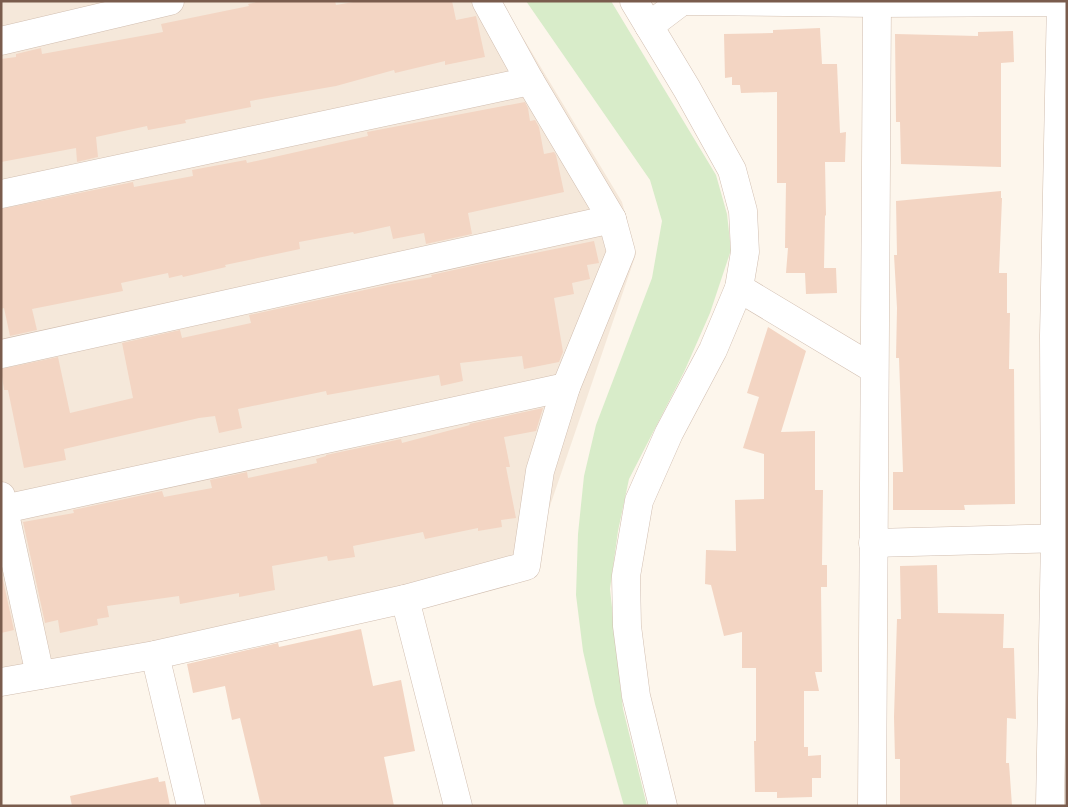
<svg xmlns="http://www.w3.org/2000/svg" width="1068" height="807" font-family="'Fira Sans Condensed',sans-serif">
<rect width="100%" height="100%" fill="#fdf6ec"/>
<path fill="#f5e8da" d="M 1,1 L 501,1 L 622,202 L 636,254 L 525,579 L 1,696 Z"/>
<path fill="#d8ecc9" d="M 526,1 L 611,1 L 716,175 L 727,214 L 731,250 L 710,313 L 684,372 L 629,479 L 618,531 L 610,589 L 623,709 L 647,806 L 624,806 L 595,704 L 583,651 L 576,595 L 578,534 L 584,476 L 596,425 L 652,278 L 662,221 L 650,180 Z"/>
<g fill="#f3d5c3">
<path d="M 261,1 L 335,1 L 336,5 L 359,1 L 452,1 L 456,20 L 476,16 L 485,57 L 445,65 L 445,61 L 395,73 L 394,70 L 336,86 L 250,101 L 251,107 L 185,120 L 186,123 L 148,130 L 147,126 L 96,137 L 98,157 L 77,162 L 76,148 L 1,162 L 1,59 L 16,57 L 16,54 L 41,48 L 42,54 L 163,32 L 161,24 L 249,6 L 248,4 Z"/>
<path d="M 820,28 L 822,64 L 837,64 L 840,133 L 846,132 L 845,162 L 825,162 L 826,215 L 825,216 L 824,268 L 836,268 L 837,293 L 806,294 L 805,273 L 786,273 L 788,248 L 785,248 L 786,183 L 777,183 L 777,92 L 741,93 L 740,85 L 732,85 L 732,77 L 725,78 L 724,34 L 773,33 L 773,30 Z"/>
<path d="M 1013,31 L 1014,62 L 1001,63 L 1001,167 L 901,164 L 900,122 L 896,122 L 895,34 L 978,36 L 978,32 Z"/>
<path d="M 525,102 L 528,108 L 530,121 L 535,120 L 539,127 L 544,154 L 554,152 L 556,155 L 564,192 L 468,213 L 472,234 L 426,244 L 424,233 L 393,239 L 390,226 L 354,234 L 353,232 L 299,242 L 300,249 L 225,265 L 226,267 L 183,277 L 182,275 L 169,278 L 168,273 L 121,283 L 123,291 L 32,309 L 37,330 L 10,336 L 4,308 L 1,309 L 1,209 L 133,182 L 134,187 L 193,176 L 192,170 L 246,160 L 247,163 L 368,136 L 367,132 Z"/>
<path d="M 1001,191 L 1001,198 L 1002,198 L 999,273 L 1007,273 L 1007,313 L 1010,313 L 1009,369 L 1014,369 L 1015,504 L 964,505 L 965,510 L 893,510 L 893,472 L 903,472 L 899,358 L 896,358 L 897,308 L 894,255 L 897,255 L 896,201 Z"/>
<path d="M 594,241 L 599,263 L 587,265 L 590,279 L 572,283 L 574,294 L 554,298 L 563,352 L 559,362 L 524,369 L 522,356 L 460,363 L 463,381 L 441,386 L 439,375 L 327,395 L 326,391 L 238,409 L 242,428 L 219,433 L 215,416 L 199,418 L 64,449 L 66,460 L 24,468 L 8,390 L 4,390 L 1,369 L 58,357 L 70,413 L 133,398 L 122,343 L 180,330 L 182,338 L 251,323 L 249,315 L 392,284 L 432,277 L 431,275 L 481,264 Z"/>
<path d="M 768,327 L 806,351 L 781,432 L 815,431 L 815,490 L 823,490 L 822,565 L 827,565 L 827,587 L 821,587 L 822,672 L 815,672 L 819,691 L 804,691 L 804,747 L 808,747 L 808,756 L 821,755 L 821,778 L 812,778 L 812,797 L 777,798 L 777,792 L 755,792 L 754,741 L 756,741 L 756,668 L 742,668 L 742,632 L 724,636 L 711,585 L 705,584 L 706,550 L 736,551 L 735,500 L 764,499 L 764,454 L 743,448 L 759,397 L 747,393 Z"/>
<path d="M 543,408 L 536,431 L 504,437 L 510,467 L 506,467 L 516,518 L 501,520 L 502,527 L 478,531 L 478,528 L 425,539 L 423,532 L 353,546 L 355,557 L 328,561 L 327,556 L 272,566 L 275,590 L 239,597 L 239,593 L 180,604 L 179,596 L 107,606 L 109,617 L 97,619 L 98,625 L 60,633 L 58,620 L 45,623 L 23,522 L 74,513 L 73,510 L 162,491 L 164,497 L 212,488 L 210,480 L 247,472 L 248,478 L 317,463 L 316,459 L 326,456 L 326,455 L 401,439 L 402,443 L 470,425 L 469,424 Z"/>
<path d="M 937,565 L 938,613 L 1004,614 L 1003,648 L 1014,648 L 1016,719 L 1007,718 L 1006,763 L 1009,763 L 1012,806 L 900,806 L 900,759 L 895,759 L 894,717 L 897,619 L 901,619 L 900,566 Z"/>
<path d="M 1,571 L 14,630 L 1,633 Z"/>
<path d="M 361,629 L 373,686 L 401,680 L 415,751 L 384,757 L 394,806 L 261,806 L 240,718 L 232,720 L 225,686 L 193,693 L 187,664 L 278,643 L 279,647 Z"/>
<path d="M 158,777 L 159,782 L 165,781 L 170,806 L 72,806 L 70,796 Z"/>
</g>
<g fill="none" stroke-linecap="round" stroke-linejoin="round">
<g stroke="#d1beb0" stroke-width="29">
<g id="minor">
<path d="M 634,1 L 649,26 L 682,1"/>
<path d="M 682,1 L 877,3 L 1061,2"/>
<path d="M 649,26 L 687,89 L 732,170 L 743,211 L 745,252 L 739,288 L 713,350 L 669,433 L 639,501 L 626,576 L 627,626 L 636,696 L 663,806"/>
<path d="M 1,41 L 170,1"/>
<path d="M 1,194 L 530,81"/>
<path d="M 739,288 L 874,369"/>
<path d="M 1,354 L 612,219"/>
<path d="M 1,496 L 40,675"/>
<path d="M 4,509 L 566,387"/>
<path d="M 873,543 L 1067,538"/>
<path d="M 405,599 L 458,806"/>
<path d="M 155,655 L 191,806"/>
<path d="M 1,682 L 155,655 L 405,599 L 526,566 L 540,471 L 566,387 L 621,252 L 612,219 L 530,81 L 486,1"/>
<path d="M 872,806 L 877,3"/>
<path d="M 1050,806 L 1055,538 L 1054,336 L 1061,1"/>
</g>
</g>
<use href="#minor" stroke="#fff" stroke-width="28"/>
</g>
<rect width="1068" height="807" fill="none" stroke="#7a5c4d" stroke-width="5"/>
</svg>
